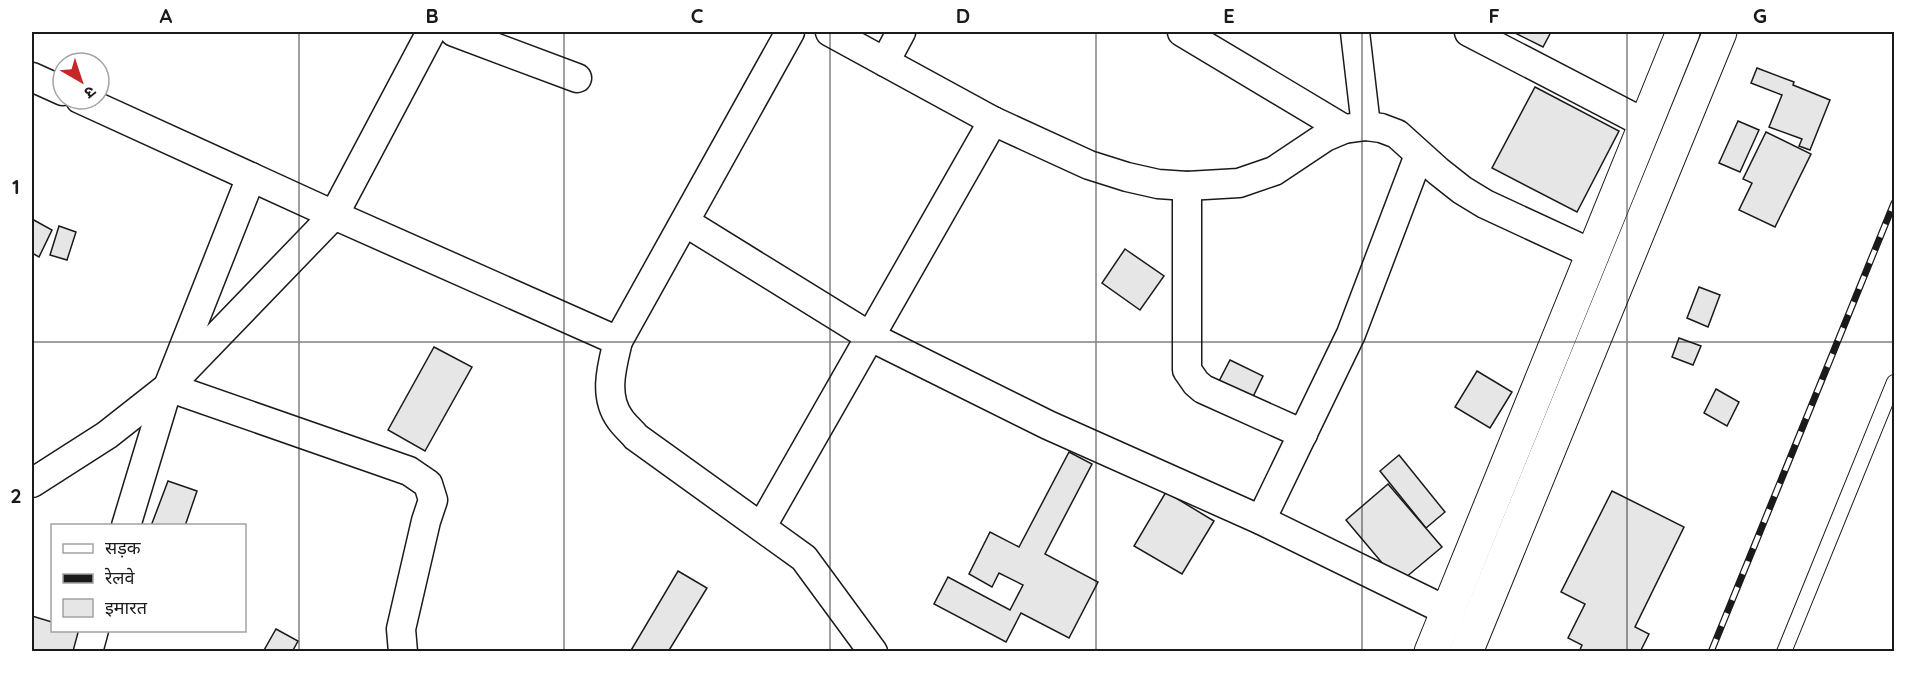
<svg xmlns="http://www.w3.org/2000/svg" width="1926" height="683" font-family="Quicksand,'Noto Sans Devanagari',sans-serif">
<rect width="100%" height="100%" fill="#fff"/>
<g fill="#e6e6e6" stroke="#1a1a1a" stroke-width="1.5">
<path d="M 1516,32 L 1551,32 L 1543,47 L 1515,33 Z"/>
<path d="M 1757,68 L 1794,82 L 1793,85 L 1830,100 L 1810,150 L 1799,146 L 1802,139 L 1769,127 L 1782,95 L 1751,83 Z"/>
<path d="M 1535,87 L 1619,131 L 1577,212 L 1492,168 Z"/>
<path d="M 1738,121 L 1759,130 L 1740,172 L 1719,163 Z"/>
<path d="M 1766,132 L 1811,154 L 1775,227 L 1739,210 L 1752,183 L 1743,179 Z"/>
<path d="M 32,219 L 52,230 L 39,257 L 32,253 Z"/>
<path d="M 59,226 L 76,232 L 67,260 L 50,255 Z"/>
<path d="M 1125,249 L 1164,276 L 1140,310 L 1102,283 Z"/>
<path d="M 1699,287 L 1720,295 L 1708,327 L 1687,318 Z"/>
<path d="M 1679,338 L 1701,346 L 1693,365 L 1672,357 Z"/>
<path d="M 434,347 L 472,367 L 425,451 L 388,430 Z"/>
<path d="M 1230,360 L 1263,376 L 1249,405 L 1215,389 Z"/>
<path d="M 1477,371 L 1512,392 L 1490,428 L 1455,407 Z"/>
<path d="M 1716,389 L 1739,402 L 1727,426 L 1704,413 Z"/>
<path d="M 1069,452 L 1092,464 L 1045,554 L 1098,582 L 1069,638 L 1021,613 L 1006,642 L 934,604 L 948,577 L 1010,610 L 1023,585 L 999,573 L 992,587 L 969,574 L 990,532 L 1019,547 Z"/>
<path d="M 1399,455 L 1445,512 L 1426,528 L 1380,471 Z"/>
<path d="M 168,481 L 197,491 L 185,526 L 151,526 Z"/>
<path d="M 1388,484 L 1442,547 L 1399,583 L 1346,520 Z"/>
<path d="M 1612,491 L 1684,527 L 1635,627 L 1649,634 L 1640,652 L 1579,652 L 1582,645 L 1568,638 L 1585,604 L 1561,592 Z"/>
<path d="M 1166,492 L 1214,521 L 1182,574 L 1134,546 Z"/>
<path d="M 678,571 L 707,588 L 668,652 L 630,652 Z"/>
<path d="M 32,616 L 52,622 L 52,630 L 84,630 L 78,652 L 32,652 Z"/>
<path d="M 276,629 L 298,641 L 292,652 L 263,652 Z"/>
</g>
<g fill="none" stroke-linecap="round" stroke-linejoin="round">
<g stroke="#1a1a1a" stroke-width="16">
<path id="lane" d="M 1784,652 L 1894,382"/>
</g>
<g stroke="#1a1a1a" stroke-width="31">
<g id="street">
<path d="M 454,32 L 577,78"/>
<path d="M 790,32 L 618,341 C 612,366 603,396 620,419 C 624,425 631,431 636,437 L 804,558 L 873,652"/>
<path d="M 830,32 L 993,121 L 1089,165 L 1127,177 L 1158,184 L 1187,186 L 1239,183 L 1274,171 L 1325,137 L 1344,129 L 1366,126 L 1381,128 L 1397,134 L 1438,171 L 1462,190 L 1485,204 L 1593,254"/>
<path d="M 1182,32 L 1344,129"/>
<path d="M 1355,32 L 1366,126"/>
<path d="M 1469,32 L 1646,124"/>
<path d="M 885,62 L 901,32"/>
<path d="M 32,77 L 63,91"/>
<path d="M 80,99 L 334,215 L 618,341"/>
<path d="M 1187,186 L 1187,370 L 1196,383 L 1203,389 L 1303,434"/>
<path d="M 685,222 L 871,337 L 1048,425 L 1261,520 L 1447,611"/>
<path d="M 168,387 L 409,471 L 428,484 L 433,500 L 426,521 L 401,629 L 403,652"/>
<path d="M 32,483 L 107,435 L 168,387 L 334,215 L 431,32"/>
<path d="M 1261,520 L 1351,334 L 1419,155"/>
<path d="M 126,526 L 168,387 L 251,177"/>
<path d="M 762,526 L 993,121"/>
<path d="M 88,652 L 94,630"/>
</g>
</g>
<g stroke="#1a1a1a" stroke-width="35">
<g id="primary">
<path d="M 1431,652 L 1683,32"/>
<path d="M 1466,652 L 1720,32"/>
</g>
</g>
<use href="#lane" stroke="#fff" stroke-width="14"/>
<use href="#street" stroke="#fff" stroke-width="28"/>
<use href="#primary" stroke="#fff" stroke-width="33"/>
<g stroke="#1a1a1a" stroke-width="7">
<path id="rail" d="M 1711,652 L 1894,203"/>
</g>
<use href="#rail" stroke="#fff" stroke-width="4.5" stroke-dasharray="14" stroke-linecap="butt"/>
</g>
<path fill="none" stroke="#1a1a1a" stroke-width="1.5" stroke-opacity="0.55" d="M 299,32 L 299,652M 564,32 L 564,652M 830,32 L 830,652M 1096,32 L 1096,652M 1362,32 L 1362,652M 1627,32 L 1627,652M 32,342 L 1894,342"/>
<rect width="1926" height="683" fill="none" stroke="#ffffff" stroke-width="66"/>
<rect x="51" y="524" width="195" height="108" fill="#ffffff" stroke="#a3a3a3" stroke-width="1.5"/>
<rect x="63" y="544" width="30" height="9" fill="#ffffff" stroke="#a3a3a3" stroke-width="1.5"/>
<text x="105" y="554" font-size="18" fill="#1a1a1a">सड़क</text>
<rect x="63" y="574" width="30" height="9" fill="#1a1a1a" stroke="#a3a3a3" stroke-width="1.5"/>
<text x="105" y="584" font-size="18" fill="#1a1a1a">रेलवे</text>
<rect x="63" y="599" width="30" height="18" fill="#e6e6e6" stroke="#a3a3a3" stroke-width="1.5"/>
<text x="105" y="614" font-size="18" fill="#1a1a1a">इमारत</text>
<g transform="translate(81 81) rotate(141)"><circle r="28" fill="#ffffff" stroke="#a3a3a3" stroke-width="1.5"/>
<path d="M0-4.5L10 22L0 15L-10 22Z" fill="#c62828"/>
<text y="-9" font-size="16" font-weight="bold" text-anchor="middle" fill="#1a1a1a">उ</text>
</g>
<rect x="33" y="33" width="1860" height="617" fill="none" stroke="#1a1a1a" stroke-width="2"/>
<g font-size="20" text-anchor="middle" font-weight="bold" fill="#1a1a1a">
<text x="166" y="23">A</text>
<text x="432" y="23">B</text>
<text x="697" y="23">C</text>
<text x="963" y="23">D</text>
<text x="1229" y="23">E</text>
<text x="1494" y="23">F</text>
<text x="1760" y="23">G</text>
<text x="16" y="194">1</text>
<text x="16" y="503">2</text>
</g>
</svg>
